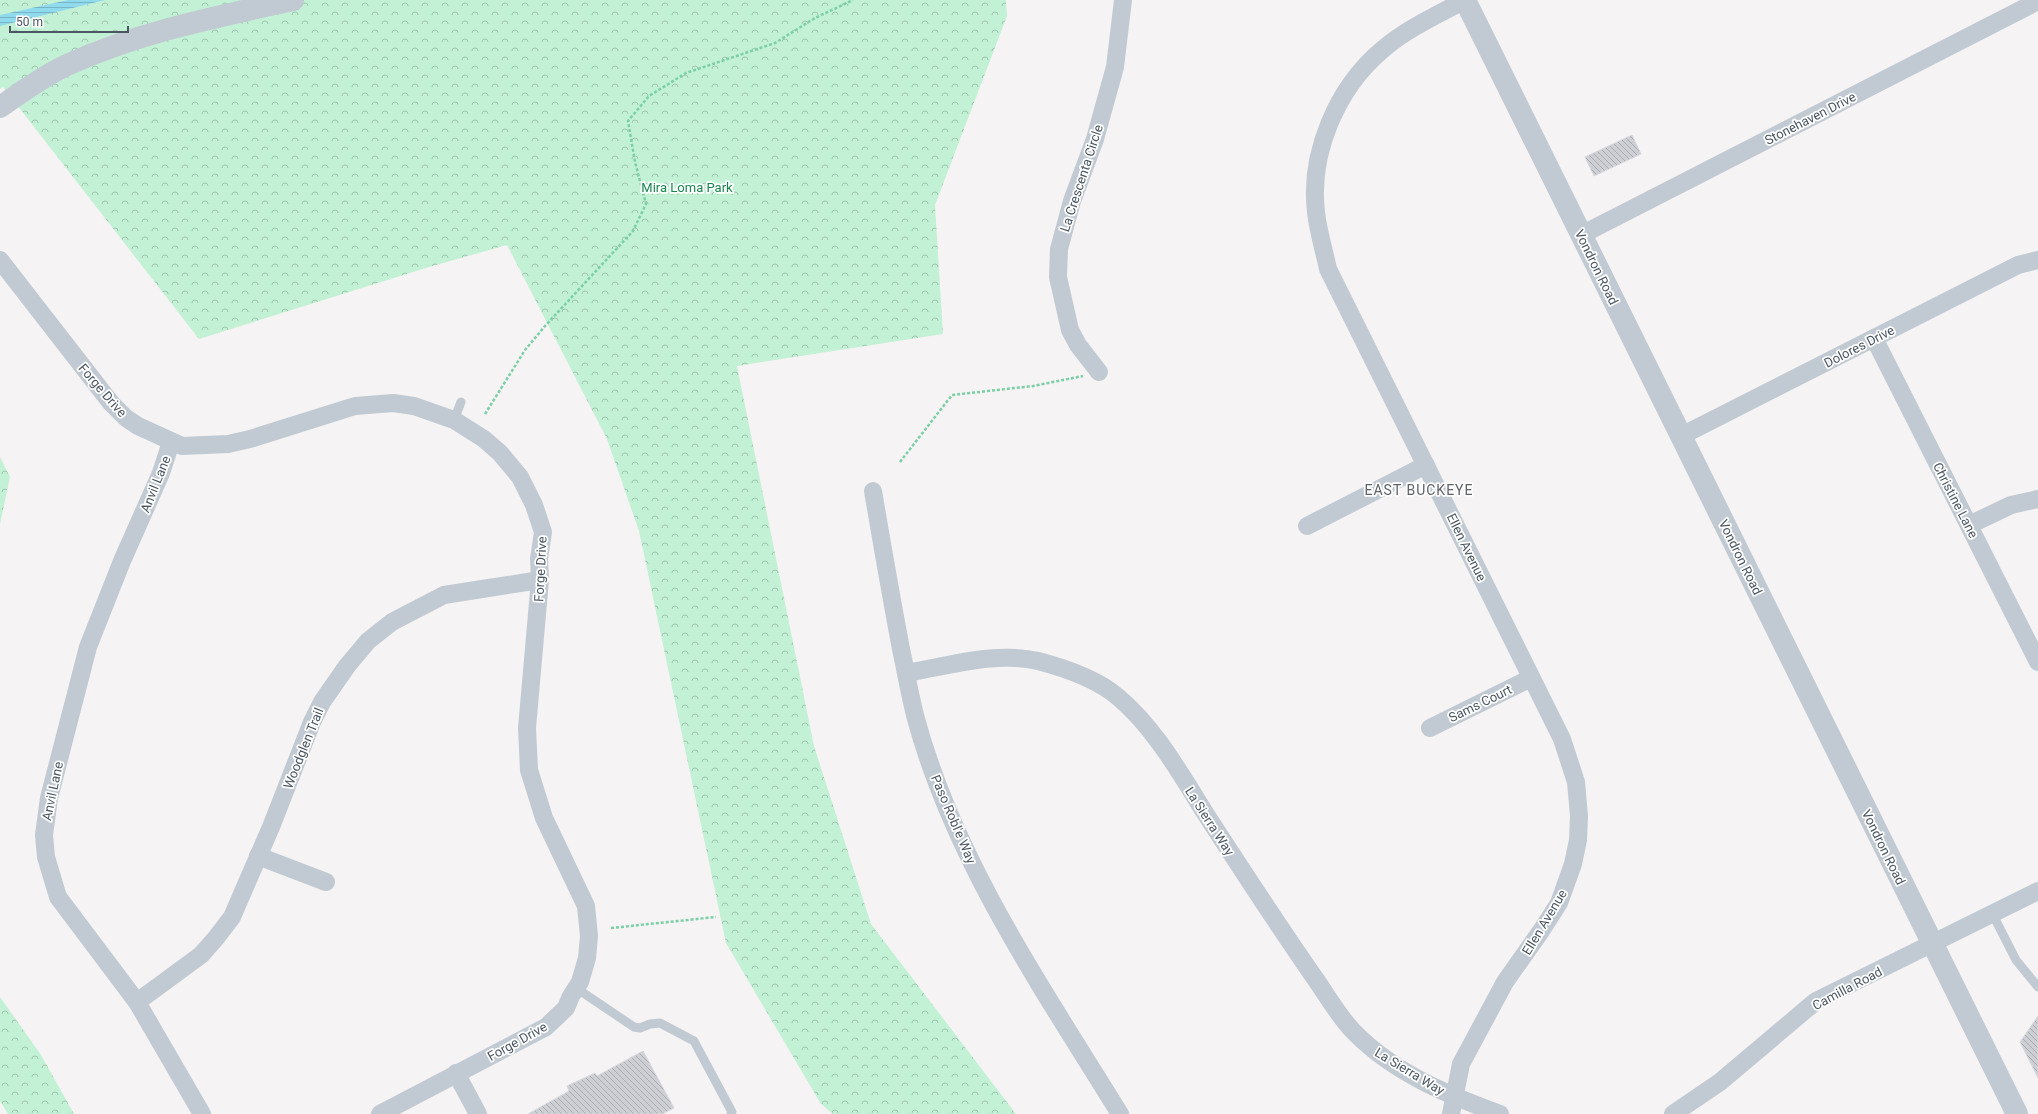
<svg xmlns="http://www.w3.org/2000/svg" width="2038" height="1114" font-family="Roboto,sans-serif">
<defs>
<pattern id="forest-crowns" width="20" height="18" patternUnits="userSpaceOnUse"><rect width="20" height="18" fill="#c3f1d5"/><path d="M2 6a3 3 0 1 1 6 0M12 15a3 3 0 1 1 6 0" fill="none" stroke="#a0c6b0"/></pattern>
<pattern id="water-rules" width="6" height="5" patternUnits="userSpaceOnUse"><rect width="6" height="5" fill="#90daee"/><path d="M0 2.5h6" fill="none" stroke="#78b4c4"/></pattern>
<pattern id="building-back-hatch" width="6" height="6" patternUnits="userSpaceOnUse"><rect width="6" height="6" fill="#cdcfd5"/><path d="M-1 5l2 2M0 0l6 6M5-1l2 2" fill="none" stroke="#a8abb0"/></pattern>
</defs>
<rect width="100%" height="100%" fill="#f5f3f3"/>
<g fill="url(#forest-crowns)">
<path d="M 0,0 L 1006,0 L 1007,16 L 935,205 L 943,334 L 737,366 L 814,746 L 871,924 L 1016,1114 L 833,1114 L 821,1104 L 726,943 L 639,531 L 607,439 L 507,245 L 429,267 L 199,339 L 3,87 L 0,89 Z"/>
<path d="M 0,457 L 10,477 L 0,524 Z"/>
<path d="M 0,997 L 41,1055 L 74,1114 L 8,1114 L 0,1101 Z"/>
</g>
<path fill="url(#water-rules)" d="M 68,0 L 105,0 L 0,26 L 0,15 Z"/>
<g fill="url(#building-back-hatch)" stroke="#d7d9de">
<path d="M 1632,135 L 1641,154 L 1594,176 L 1585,157 Z"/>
<path d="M 2038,1016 L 2038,1078 L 2020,1042 Z"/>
<path d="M 643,1051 L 674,1108 L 662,1114 L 528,1114 L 569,1091 L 567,1086 L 595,1073 L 597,1076 Z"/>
</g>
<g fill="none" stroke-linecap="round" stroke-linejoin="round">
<g stroke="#7ad0a6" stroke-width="2.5" stroke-dasharray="3 2" stroke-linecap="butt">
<path d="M 485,414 L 525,350 L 545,326 L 633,231 L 646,204 L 635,162 L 628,121 L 649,96 L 686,73 L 775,43 L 815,18 L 853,0"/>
<path d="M 900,462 L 952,395 L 1033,386 L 1083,376"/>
<path d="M 611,928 L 716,917"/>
</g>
<g stroke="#c1cad2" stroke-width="9">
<path d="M 454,420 L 461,402"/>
<path d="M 1992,913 L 2016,960 L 2038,987"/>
<path d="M 576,988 L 634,1027 L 640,1028 L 650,1024 L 660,1023 L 694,1041 L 732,1112 L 731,1114"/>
</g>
<g stroke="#c1cad2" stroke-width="18">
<path d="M 1581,235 L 2038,1"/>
<path d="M 0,260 L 111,403 L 126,418 L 138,426 L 182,446 L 228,444 L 250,439 L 355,406 L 393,403 L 414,406 L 454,420 L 484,439 L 500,453 L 520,477 L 534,505 L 543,532 L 539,559 L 540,580 L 527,728 L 529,770 L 544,818 L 586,906 L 589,936 L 587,958 L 580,982 L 571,996 L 566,1008 L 546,1027 L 380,1114"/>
<path d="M 1874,338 L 2038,662"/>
<path d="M 1099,372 L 1078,345 L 1070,330 L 1058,277 L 1059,249 L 1072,201 L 1095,139 L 1115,67 L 1123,0"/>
<path d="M 1681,436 L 2018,265 L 2038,260"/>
<path d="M 171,442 L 161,473 L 122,561 L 88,647 L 49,798 L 44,835 L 46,857 L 58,897 L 137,1002 L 202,1114"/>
<path d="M 873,491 C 882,544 891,596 901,649 C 906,672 910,696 916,719 C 955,862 1043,989 1120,1114"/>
<path d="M 1969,525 L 2011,505 L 2038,499"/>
<path d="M 1307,526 L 1426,465"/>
<path d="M 906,673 C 948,666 995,651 1038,661 C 1065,668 1097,679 1118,697 C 1156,729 1181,775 1207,816 C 1242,870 1277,924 1314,977 C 1327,995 1339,1017 1354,1032 C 1394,1073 1448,1095 1500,1114"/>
<path d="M 1430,728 L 1531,678"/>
<path d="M 258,856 L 326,882"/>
<path d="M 137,1002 L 201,955 L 216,938 L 232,917 L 271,827 L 312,722 L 322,702 L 347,666 L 368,641 L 392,622 L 444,595 L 540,580"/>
<path d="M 456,1073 L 478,1114"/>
<path d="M 1451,1114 L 1461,1064 L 1505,982 L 1541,931 L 1559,903 L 1573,864 L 1578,840 L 1579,816 L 1576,782 L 1562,739 L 1328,269 C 1324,250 1318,231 1316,212 C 1309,153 1337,88 1382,50 C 1406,29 1437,15 1465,0"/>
<path d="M 1673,1114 L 1720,1082 L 1816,1001 L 2038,891"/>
</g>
<g stroke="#c1cad2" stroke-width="22">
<path d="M 1465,0 L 2017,1114"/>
<path d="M 0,107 C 22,92 43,76 67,65 C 139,32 216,17 293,0"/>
</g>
</g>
<g text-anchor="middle" stroke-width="3.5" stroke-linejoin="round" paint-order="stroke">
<g font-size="13" fill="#4a5661" stroke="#fff">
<text transform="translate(1810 118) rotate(-27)" y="5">Stonehaven Drive</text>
<text transform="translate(1081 178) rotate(-72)" y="5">La Crescenta Circle</text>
<text transform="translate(1597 267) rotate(64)" y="5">Vondron Road</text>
<text transform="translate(1859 346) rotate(-27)" y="5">Dolores Drive</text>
<text transform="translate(103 390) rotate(49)" y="5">Forge Drive</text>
<text transform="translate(155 484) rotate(-68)" y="5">Anvil Lane</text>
<text transform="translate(1956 500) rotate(63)" y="5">Christine Lane</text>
<text transform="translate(1467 547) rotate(64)" y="5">Ellen Avenue</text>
<text transform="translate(1741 557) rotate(64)" y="5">Vondron Road</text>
<text transform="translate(540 569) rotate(-87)" y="5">Forge Drive</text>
<text transform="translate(1480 703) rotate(-26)" y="5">Sams Court</text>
<text transform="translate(303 748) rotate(-68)" y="5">Woodglen Trail</text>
<text transform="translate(52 791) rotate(-78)" y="5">Anvil Lane</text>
<text transform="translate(954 819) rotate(67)" y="5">Paso Robl'e Way</text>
<text transform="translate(1210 821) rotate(57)" y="5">La Sierra Way</text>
<text transform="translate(1884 847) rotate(64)" y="5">Vondron Road</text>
<text transform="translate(1544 922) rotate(-59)" y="5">Ellen Avenue</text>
<text transform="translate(1847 988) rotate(-28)" y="5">Camilla Road</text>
<text transform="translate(517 1041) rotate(-29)" y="5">Forge Drive</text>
<text transform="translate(1410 1071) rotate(31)" y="5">La Sierra Way</text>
</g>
<g font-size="13" fill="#17864f" stroke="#fff">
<text x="687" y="192">Mira Loma Park</text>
</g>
<g font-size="14" letter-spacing="1" fill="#5f6368" stroke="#fff">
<text x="1419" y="495">EAST BUCKEYE</text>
</g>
</g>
<path d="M10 26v6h118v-6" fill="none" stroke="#4a5661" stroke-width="2"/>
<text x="16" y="26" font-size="12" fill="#4a5661" stroke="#ffffff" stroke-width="3" paint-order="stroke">50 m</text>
</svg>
